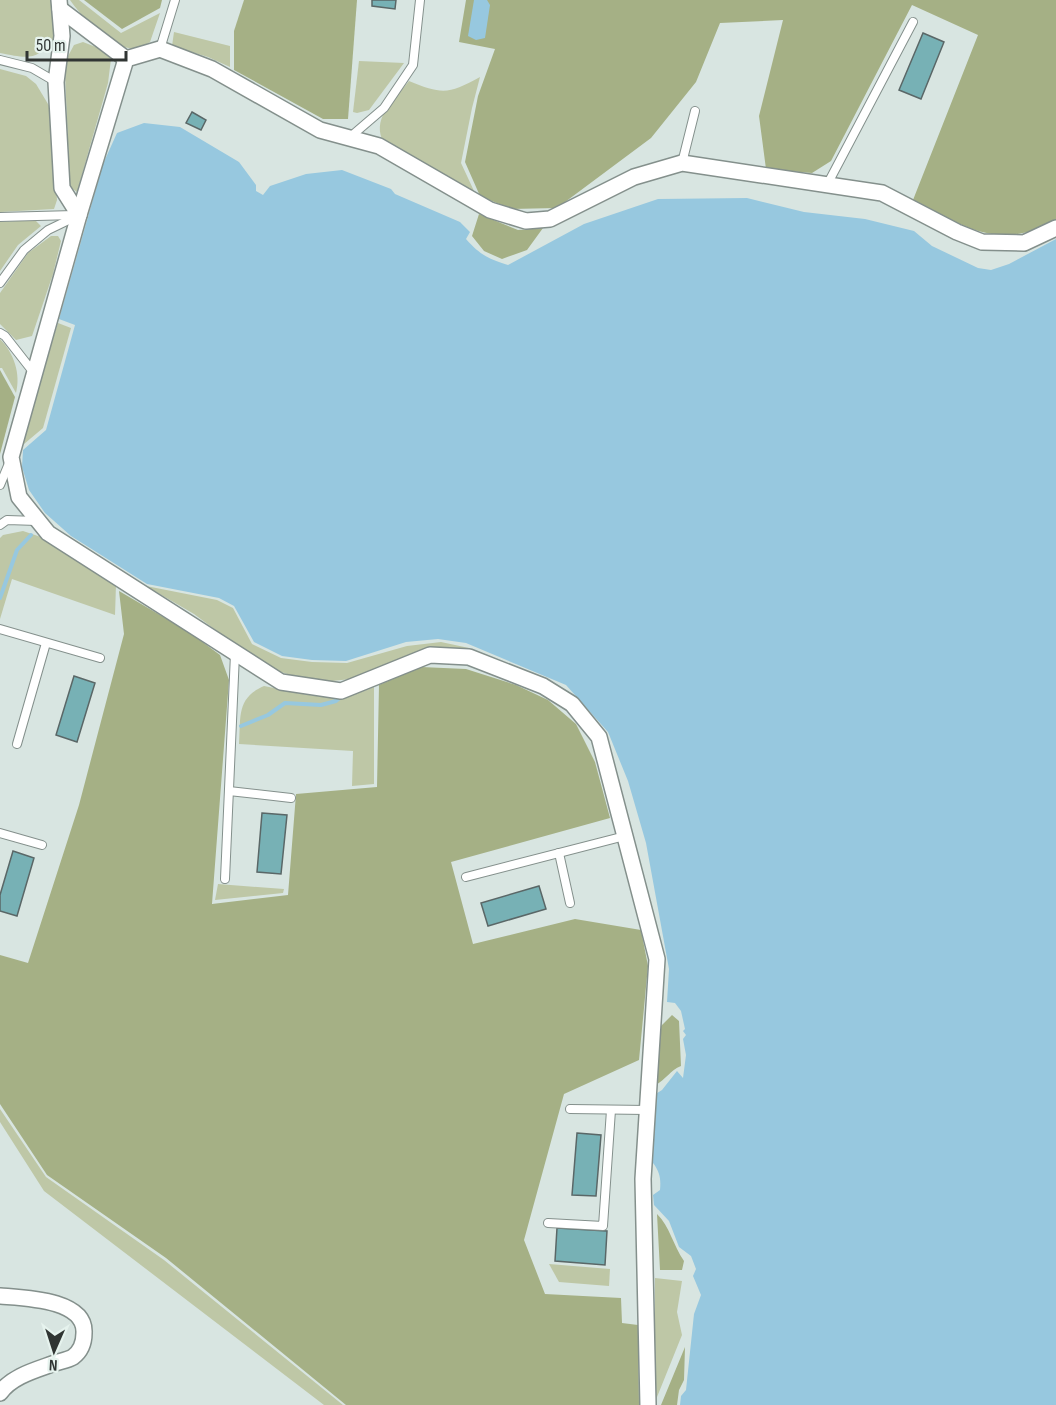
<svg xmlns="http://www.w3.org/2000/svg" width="1056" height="1405" font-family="'Sofia Sans Condensed',sans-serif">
<rect width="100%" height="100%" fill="#d8e5e1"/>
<g fill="#bec7a6">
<path d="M 0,0 L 52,0 L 55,38 C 36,62 27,58 0,53 Z"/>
<path d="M 70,0 L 79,0 L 121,33 L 160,13 L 150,42 C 146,44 141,47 137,48 C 115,53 81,16 70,0 Z"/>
<path d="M 174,32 L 230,46 L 230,67 L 208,57 L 172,46 Z"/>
<path d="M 83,42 L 101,49 L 111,59 L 108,83 L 77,192 L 70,187 L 65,74 L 67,58 L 74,45 Z"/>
<path d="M 359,61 L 404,63 L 369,110 L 357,113 L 353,112 Z"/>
<path d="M 0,69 L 26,76 L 36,84 L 51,109 L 57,200 L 54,209 L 0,212 Z"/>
<path d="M 480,77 L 472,108 L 461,163 L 474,191 L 382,139 C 373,116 395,99 409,81 C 443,95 449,94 480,77 Z"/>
<path d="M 35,220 L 41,226 L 18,245 L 0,271 L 0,222 Z"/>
<path d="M 51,236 L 58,236 L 61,241 L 53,274 L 32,336 L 16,340 L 0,324 L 0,293 L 28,253 Z"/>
<path d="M 58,323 L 71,328 L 43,428 L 24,444 L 24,430 Z"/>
<path d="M 0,339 C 14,353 21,374 16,393 L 2,368 L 0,368 Z"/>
<path d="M 23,531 L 41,537 L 116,585 L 115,615 L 12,579 L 0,619 L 0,538 L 3,535 Z"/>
<path d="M 146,586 L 217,600 L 233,608 L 252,644 L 281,658 L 312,662 L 347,663 L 407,646 L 441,642 L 469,648 L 441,648 L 419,652 L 351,679 L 332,681 L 306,680 L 275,670 L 248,654 L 194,614 Z"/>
<path d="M 264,686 C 304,694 334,705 374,687 L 374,784 L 352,786 L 353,751 L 239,744 C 241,717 236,698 264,686 Z"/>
<path d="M 218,884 L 284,889 L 283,893 L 215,900 Z"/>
<path d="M 0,1109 L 46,1177 L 164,1260 L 343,1405 L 324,1405 L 44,1191 L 0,1122 Z"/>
<path d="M 549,1264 L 610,1269 L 609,1286 L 559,1282 Z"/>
<path d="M 655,1278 L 682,1281 L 677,1312 L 682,1335 L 655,1402 Z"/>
</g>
<g fill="#a5b085">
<path d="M 84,0 L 162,0 L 160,8 L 122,29 Z"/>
<path d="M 244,0 L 357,0 L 348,119 L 323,119 L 234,70 L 234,31 Z"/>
<path d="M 466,0 L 1056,0 L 1056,221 C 996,251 966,227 913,200 L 978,35 L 912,5 L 831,161 L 812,173 L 766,169 L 759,116 L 783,20 L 720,23 L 696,82 L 651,138 L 557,208 L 511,209 L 480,196 L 465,162 L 478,96 L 495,49 L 459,42 Z"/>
<path d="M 479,214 L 518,230 L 543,228 L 527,250 L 502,259 L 484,251 L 472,236 Z"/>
<path d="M 0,370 L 15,397 L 0,454 Z"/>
<path d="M 119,591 L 189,632 L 220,655 L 229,680 L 212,904 L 288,895 L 296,794 L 377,787 L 379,685 L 421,667 L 466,669 L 516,685 L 548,700 L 576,724 L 595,762 L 610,818 L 451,862 L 473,944 L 575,919 L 641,930 L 648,966 L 639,1060 L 564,1094 L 524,1240 L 545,1294 L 621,1298 L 622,1323 L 638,1325 L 639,1405 L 346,1405 L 166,1258 L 47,1175 L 0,1104 L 0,955 L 28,963 L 79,805 L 124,634 Z"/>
<path d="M 672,1015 L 679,1021 L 681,1066 C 670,1070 666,1080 655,1085 L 661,1026 Z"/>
<path d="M 657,1214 C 670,1227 673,1245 684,1261 L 682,1270 L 660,1270 Z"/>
<path d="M 685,1347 L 684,1380 L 679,1390 L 677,1405 L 661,1405 Z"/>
</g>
<g fill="#97c8df">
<path d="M 474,0 L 487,0 L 490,5 L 485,38 L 476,40 L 468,36 Z"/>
<path d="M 144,123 L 180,127 L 239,162 L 256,185 L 256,191 L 263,195 L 270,186 L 306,174 L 342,170 L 391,189 L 395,194 L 460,222 L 470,232 L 466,239 C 480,255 489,259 508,265 L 584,224 L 658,199 L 747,198 L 804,212 L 865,219 L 914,231 L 932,246 L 978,268 L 991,270 L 1009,264 L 1056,239 L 1056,1405 L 680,1405 L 681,1396 L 686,1390 L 694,1314 L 701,1295 L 693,1276 L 696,1269 L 691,1256 L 679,1247 L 669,1221 L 654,1205 L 653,1195 L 660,1190 C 661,1179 660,1172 653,1163 L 654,1095 L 662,1090 L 677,1071 L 683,1078 L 686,1055 L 683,1039 L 686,1035 L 683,1031 L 685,1029 L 681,1011 L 675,1003 L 667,1002 L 669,969 L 646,843 L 628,781 L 608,732 L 566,685 L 466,643 L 438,639 L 406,642 L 346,661 L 312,660 L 282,656 L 254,642 L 234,606 L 219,598 L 147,584 L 71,536 L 45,513 L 29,490 L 22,467 L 23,450 L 46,430 L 75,325 L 59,319 L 103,164 L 117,133 Z"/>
</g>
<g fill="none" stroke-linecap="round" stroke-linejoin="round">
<g stroke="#97c8df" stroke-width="4">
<path d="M 0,598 L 17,550 L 31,535"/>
<path d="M 241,726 L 268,715 L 285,703 L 321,705 L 336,701 L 342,696"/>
</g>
</g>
<g fill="#77b1b5" stroke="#5a6767" stroke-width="1.5">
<path d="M 372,0 L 396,0 L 395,9 L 372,6 Z"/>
<path d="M 923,33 L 944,42 L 921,99 L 899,90 Z"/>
<path d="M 192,112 L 206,120 L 201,130 L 186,123 Z"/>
<path d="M 74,676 L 95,683 L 77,742 L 56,735 Z"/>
<path d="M 262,813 L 287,815 L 281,874 L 257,872 Z"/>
<path d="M 13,851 L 34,858 L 17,916 L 0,911 L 0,895 Z"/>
<path d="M 539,886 L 546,909 L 488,926 L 481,903 Z"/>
<path d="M 577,1133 L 601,1135 L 596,1196 L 572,1195 Z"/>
<path d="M 557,1228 L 607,1231 L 605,1265 L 555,1261 Z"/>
</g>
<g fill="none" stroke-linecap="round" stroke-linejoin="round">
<g stroke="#84908c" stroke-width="10">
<g id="lane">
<path d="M 160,49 L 175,0"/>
<path d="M 0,60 L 32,68 L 56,82"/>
<path d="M 349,138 L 384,108 L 413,65 L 420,0"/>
<path d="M 682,163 L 695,111"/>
<path d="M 827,185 L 913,22"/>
<path d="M 0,217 L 74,215"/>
<path d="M 0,283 L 24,250 L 48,230 L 77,216"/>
<path d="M 0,333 L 5,336 L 34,373"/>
<path d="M 0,485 L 10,461"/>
<path d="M 0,525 L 7,520 L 37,521"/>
<path d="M 0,629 L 100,658"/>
<path d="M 17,744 L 46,643"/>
<path d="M 229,791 L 291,798"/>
<path d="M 0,833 L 42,845"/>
<path d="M 559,853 L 570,903"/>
<path d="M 466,877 L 625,836"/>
<path d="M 225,879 L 235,654"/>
<path d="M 570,1109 L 647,1110"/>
<path d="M 548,1223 L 603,1226 L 611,1110"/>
</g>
</g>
<g stroke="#84908c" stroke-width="18">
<g id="street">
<path d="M 59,0 L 62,36 L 56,82 L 62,188 L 79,215"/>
<path d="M 60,9 L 126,59"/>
<path d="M 0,1296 C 23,1298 86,1299 84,1333 C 84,1342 81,1351 73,1357 C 68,1360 61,1361 55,1363 C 36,1370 12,1376 0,1393"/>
<path d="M 648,1405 L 643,1179 L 657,959 L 599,737 L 572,704 L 543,686 L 469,657 L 430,655 L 341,691 L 281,682 L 48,533 L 19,497 L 11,457 L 79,215 L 126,59 L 160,49 L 212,69 L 320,130 L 379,146 L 490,210 L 526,221 L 550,219 L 634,177 L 682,163 L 882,193 L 957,232 L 982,242 L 1024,243 L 1056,228"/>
</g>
</g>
<use href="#lane" stroke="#fff" stroke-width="8"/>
<use href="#street" stroke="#fff" stroke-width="15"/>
</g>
<g transform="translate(54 1351) rotate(183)" stroke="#e6f3ee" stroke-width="4.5" paint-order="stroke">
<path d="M0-4.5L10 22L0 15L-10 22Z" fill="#303533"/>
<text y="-9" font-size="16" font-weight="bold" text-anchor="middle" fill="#303533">N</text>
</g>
<path d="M27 51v9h99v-9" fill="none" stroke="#303533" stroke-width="3"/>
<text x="36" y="51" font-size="18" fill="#303533" stroke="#e6f3ee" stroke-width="4.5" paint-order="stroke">50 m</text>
</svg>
